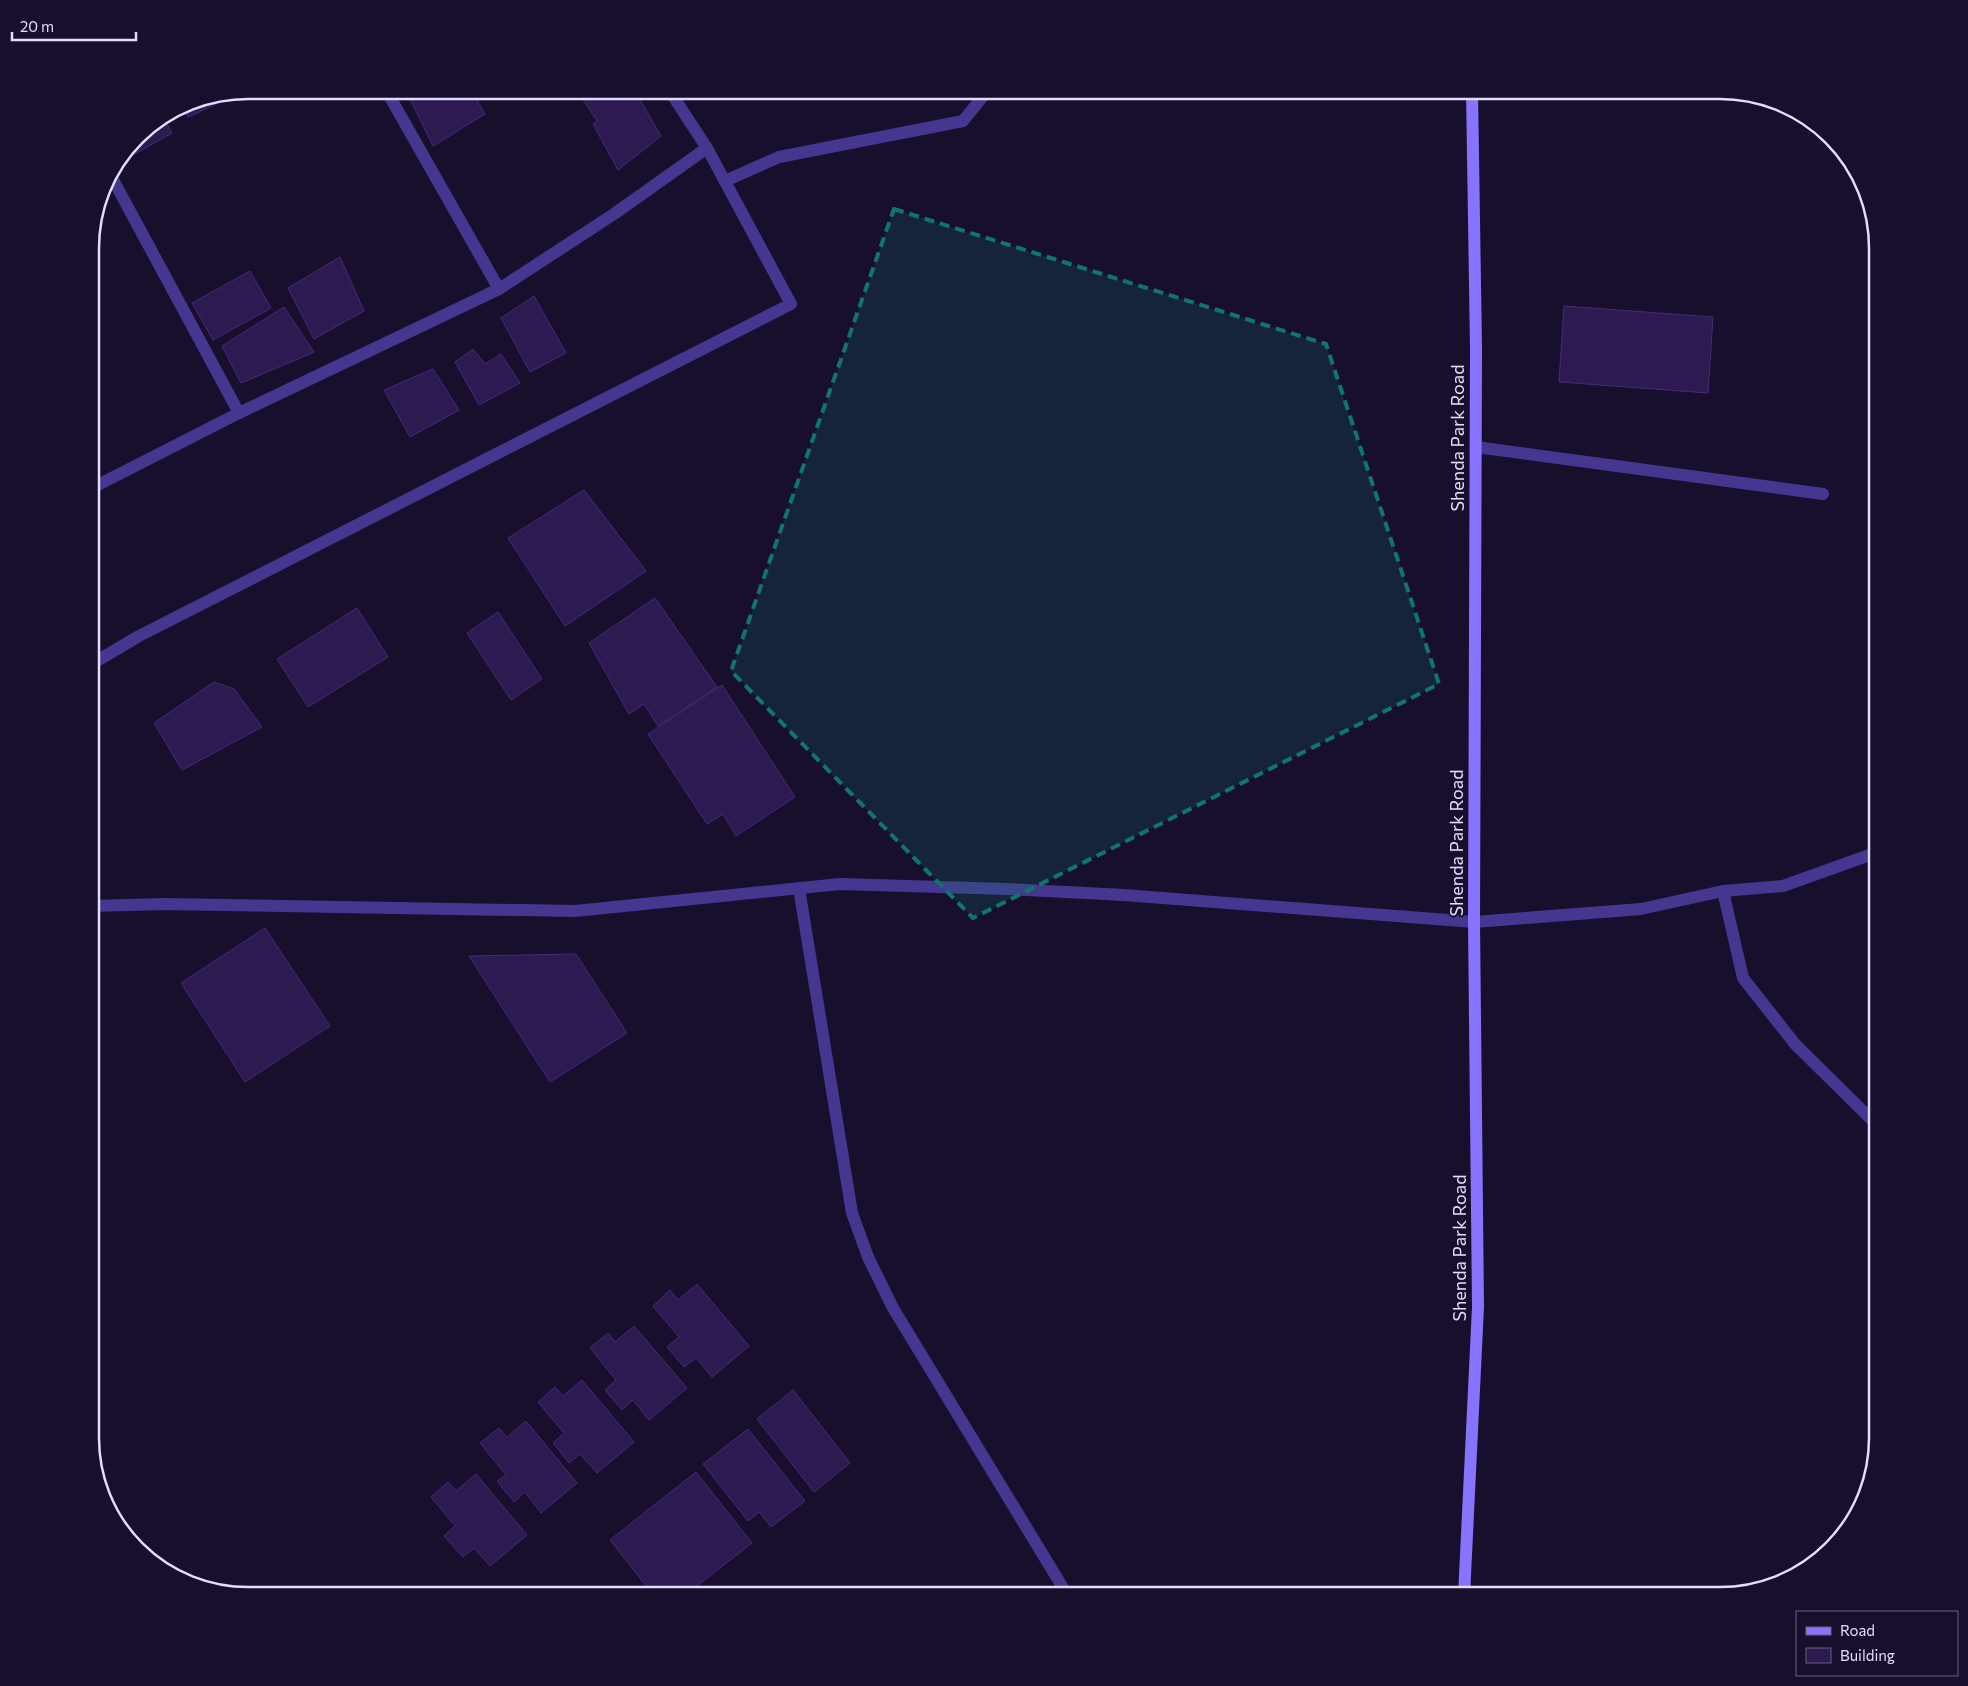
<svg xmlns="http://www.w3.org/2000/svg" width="1968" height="1686" font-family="Commissioner,sans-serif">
<rect width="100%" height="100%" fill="#180f2d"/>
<g fill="#2c1a50" stroke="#452a7e">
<path d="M 423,90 L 471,90 L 485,114 L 433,146 L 410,99 Z"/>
<path d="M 600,90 L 642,90 L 644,94 L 639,98 L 661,136 L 618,170 L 593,124 L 597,121 L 582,98 Z"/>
<path d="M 245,91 L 188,117 L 182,105 L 188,102 Z"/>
<path d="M 163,117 L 172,133 L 126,159 L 124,155 L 143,129 Z"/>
<path d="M 340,257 L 364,311 L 314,339 L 288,288 Z"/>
<path d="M 250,271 L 271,308 L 213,340 L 192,303 Z"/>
<path d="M 534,296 L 566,353 L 530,372 L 501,318 Z"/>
<path d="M 1564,306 L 1713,317 L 1708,393 L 1559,382 Z"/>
<path d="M 284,307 L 314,352 L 241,383 L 222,346 Z"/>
<path d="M 473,349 L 485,364 L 501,354 L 520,383 L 479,405 L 455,362 Z"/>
<path d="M 433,369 L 459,410 L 410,437 L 384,390 Z"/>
<path d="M 584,490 L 646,571 L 565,626 L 508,538 Z"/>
<path d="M 655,598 L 717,687 L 658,726 L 644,704 L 629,714 L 589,643 Z"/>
<path d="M 357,608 L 388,657 L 308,707 L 277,659 Z"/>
<path d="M 498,612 L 542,679 L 511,700 L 467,633 Z"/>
<path d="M 214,682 L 234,689 L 262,727 L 182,770 L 154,723 Z"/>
<path d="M 722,685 L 795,797 L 736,836 L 723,814 L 707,824 L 648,734 Z"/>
<path d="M 265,928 L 330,1026 L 245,1082 L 181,983 Z"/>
<path d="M 576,954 L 627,1033 L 550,1082 L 469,956 Z"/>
<path d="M 697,1284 L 749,1346 L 712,1377 L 696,1358 L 684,1367 L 667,1347 L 679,1337 L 653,1306 L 670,1290 L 678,1300 Z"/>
<path d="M 634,1326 L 687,1388 L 649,1420 L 633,1400 L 622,1410 L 605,1390 L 616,1380 L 590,1348 L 608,1333 L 615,1342 Z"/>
<path d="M 582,1380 L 634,1442 L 597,1473 L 580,1454 L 569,1463 L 553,1443 L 564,1433 L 538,1402 L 555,1387 L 563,1396 Z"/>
<path d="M 793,1390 L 850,1463 L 814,1492 L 757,1419 Z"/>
<path d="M 526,1421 L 577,1483 L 541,1513 L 525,1492 L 514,1502 L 497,1481 L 506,1475 L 480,1443 L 499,1428 L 507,1437 Z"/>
<path d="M 748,1429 L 805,1501 L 771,1527 L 759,1512 L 748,1521 L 703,1464 Z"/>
<path d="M 696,1472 L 752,1543 L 684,1596 L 654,1596 L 610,1540 Z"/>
<path d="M 476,1474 L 527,1535 L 490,1566 L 474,1548 L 463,1557 L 444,1536 L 455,1526 L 431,1497 L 448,1482 L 456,1491 Z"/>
</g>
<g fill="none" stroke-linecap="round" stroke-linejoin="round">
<g stroke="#453790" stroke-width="12">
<path d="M 386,90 L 499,289"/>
<path d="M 110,174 L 239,413"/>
<path d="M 725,181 L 779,157 L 963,121 L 988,90"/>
<path d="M 1476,447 L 1823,494"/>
<path d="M 90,489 L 239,413 L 499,289 L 614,214 L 707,148"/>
<path d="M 90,665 L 139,636 L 791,304 L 707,148 L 669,90"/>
<path d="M 799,888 L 852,1213 L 868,1257 L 893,1308 L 1068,1596"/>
<path d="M 1723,891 L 1743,978 L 1795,1044 L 1878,1126"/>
<path d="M 90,906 L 164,904 L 575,911 L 840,884 L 1006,889 L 1124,895 L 1474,922 L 1641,909 L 1723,891 L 1783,886 L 1878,852"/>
</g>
<path stroke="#8873ff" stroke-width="12" d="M 1464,1596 L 1478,1307 L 1474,922 L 1476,349 L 1472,90"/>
</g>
<path fill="#0f766e" fill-opacity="0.2" stroke="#0f766e" stroke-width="4" stroke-dasharray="10 6" stroke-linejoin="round" d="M 894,209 L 1326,344 L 1439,684 L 973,918 L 731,671 Z"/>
<g text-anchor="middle" stroke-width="4" stroke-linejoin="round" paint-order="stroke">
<g font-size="18" fill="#e4dcff" stroke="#180f2d">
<text transform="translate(1458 438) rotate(-90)" y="6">Shenda Park Road</text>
<text transform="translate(1457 843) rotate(-90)" y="6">Shenda Park Road</text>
<text transform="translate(1460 1248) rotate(-90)" y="6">Shenda Park Road</text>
</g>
</g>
<path d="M0 0H1968V1686H0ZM248 99H1720A149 149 0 0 1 1869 248V1438A149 149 0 0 1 1720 1587H248A149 149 0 0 1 99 1438V248A149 149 0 0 1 248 99Z" fill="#180f2d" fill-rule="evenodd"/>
<path fill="none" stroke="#e4dcff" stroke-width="2.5" d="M248 99H1720A149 149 0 0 1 1869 248V1438A149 149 0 0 1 1720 1587H248A149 149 0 0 1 99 1438V248A149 149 0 0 1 248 99Z"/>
<rect x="1796" y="1611" width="162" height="65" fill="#180f2d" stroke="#6a6181"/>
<rect x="1806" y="1627" width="25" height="8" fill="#8873ff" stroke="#6a6181"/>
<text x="1840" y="1636" font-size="15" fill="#e4dcff">Road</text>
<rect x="1806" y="1648" width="25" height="15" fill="#2c1a50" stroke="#6a6181"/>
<text x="1840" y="1661" font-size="15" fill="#e4dcff">Building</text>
<path d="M12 32v8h124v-8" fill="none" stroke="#e4dcff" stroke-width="2.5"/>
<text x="20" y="32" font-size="15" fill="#e4dcff" stroke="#180f2d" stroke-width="4" paint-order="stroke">20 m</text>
</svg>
